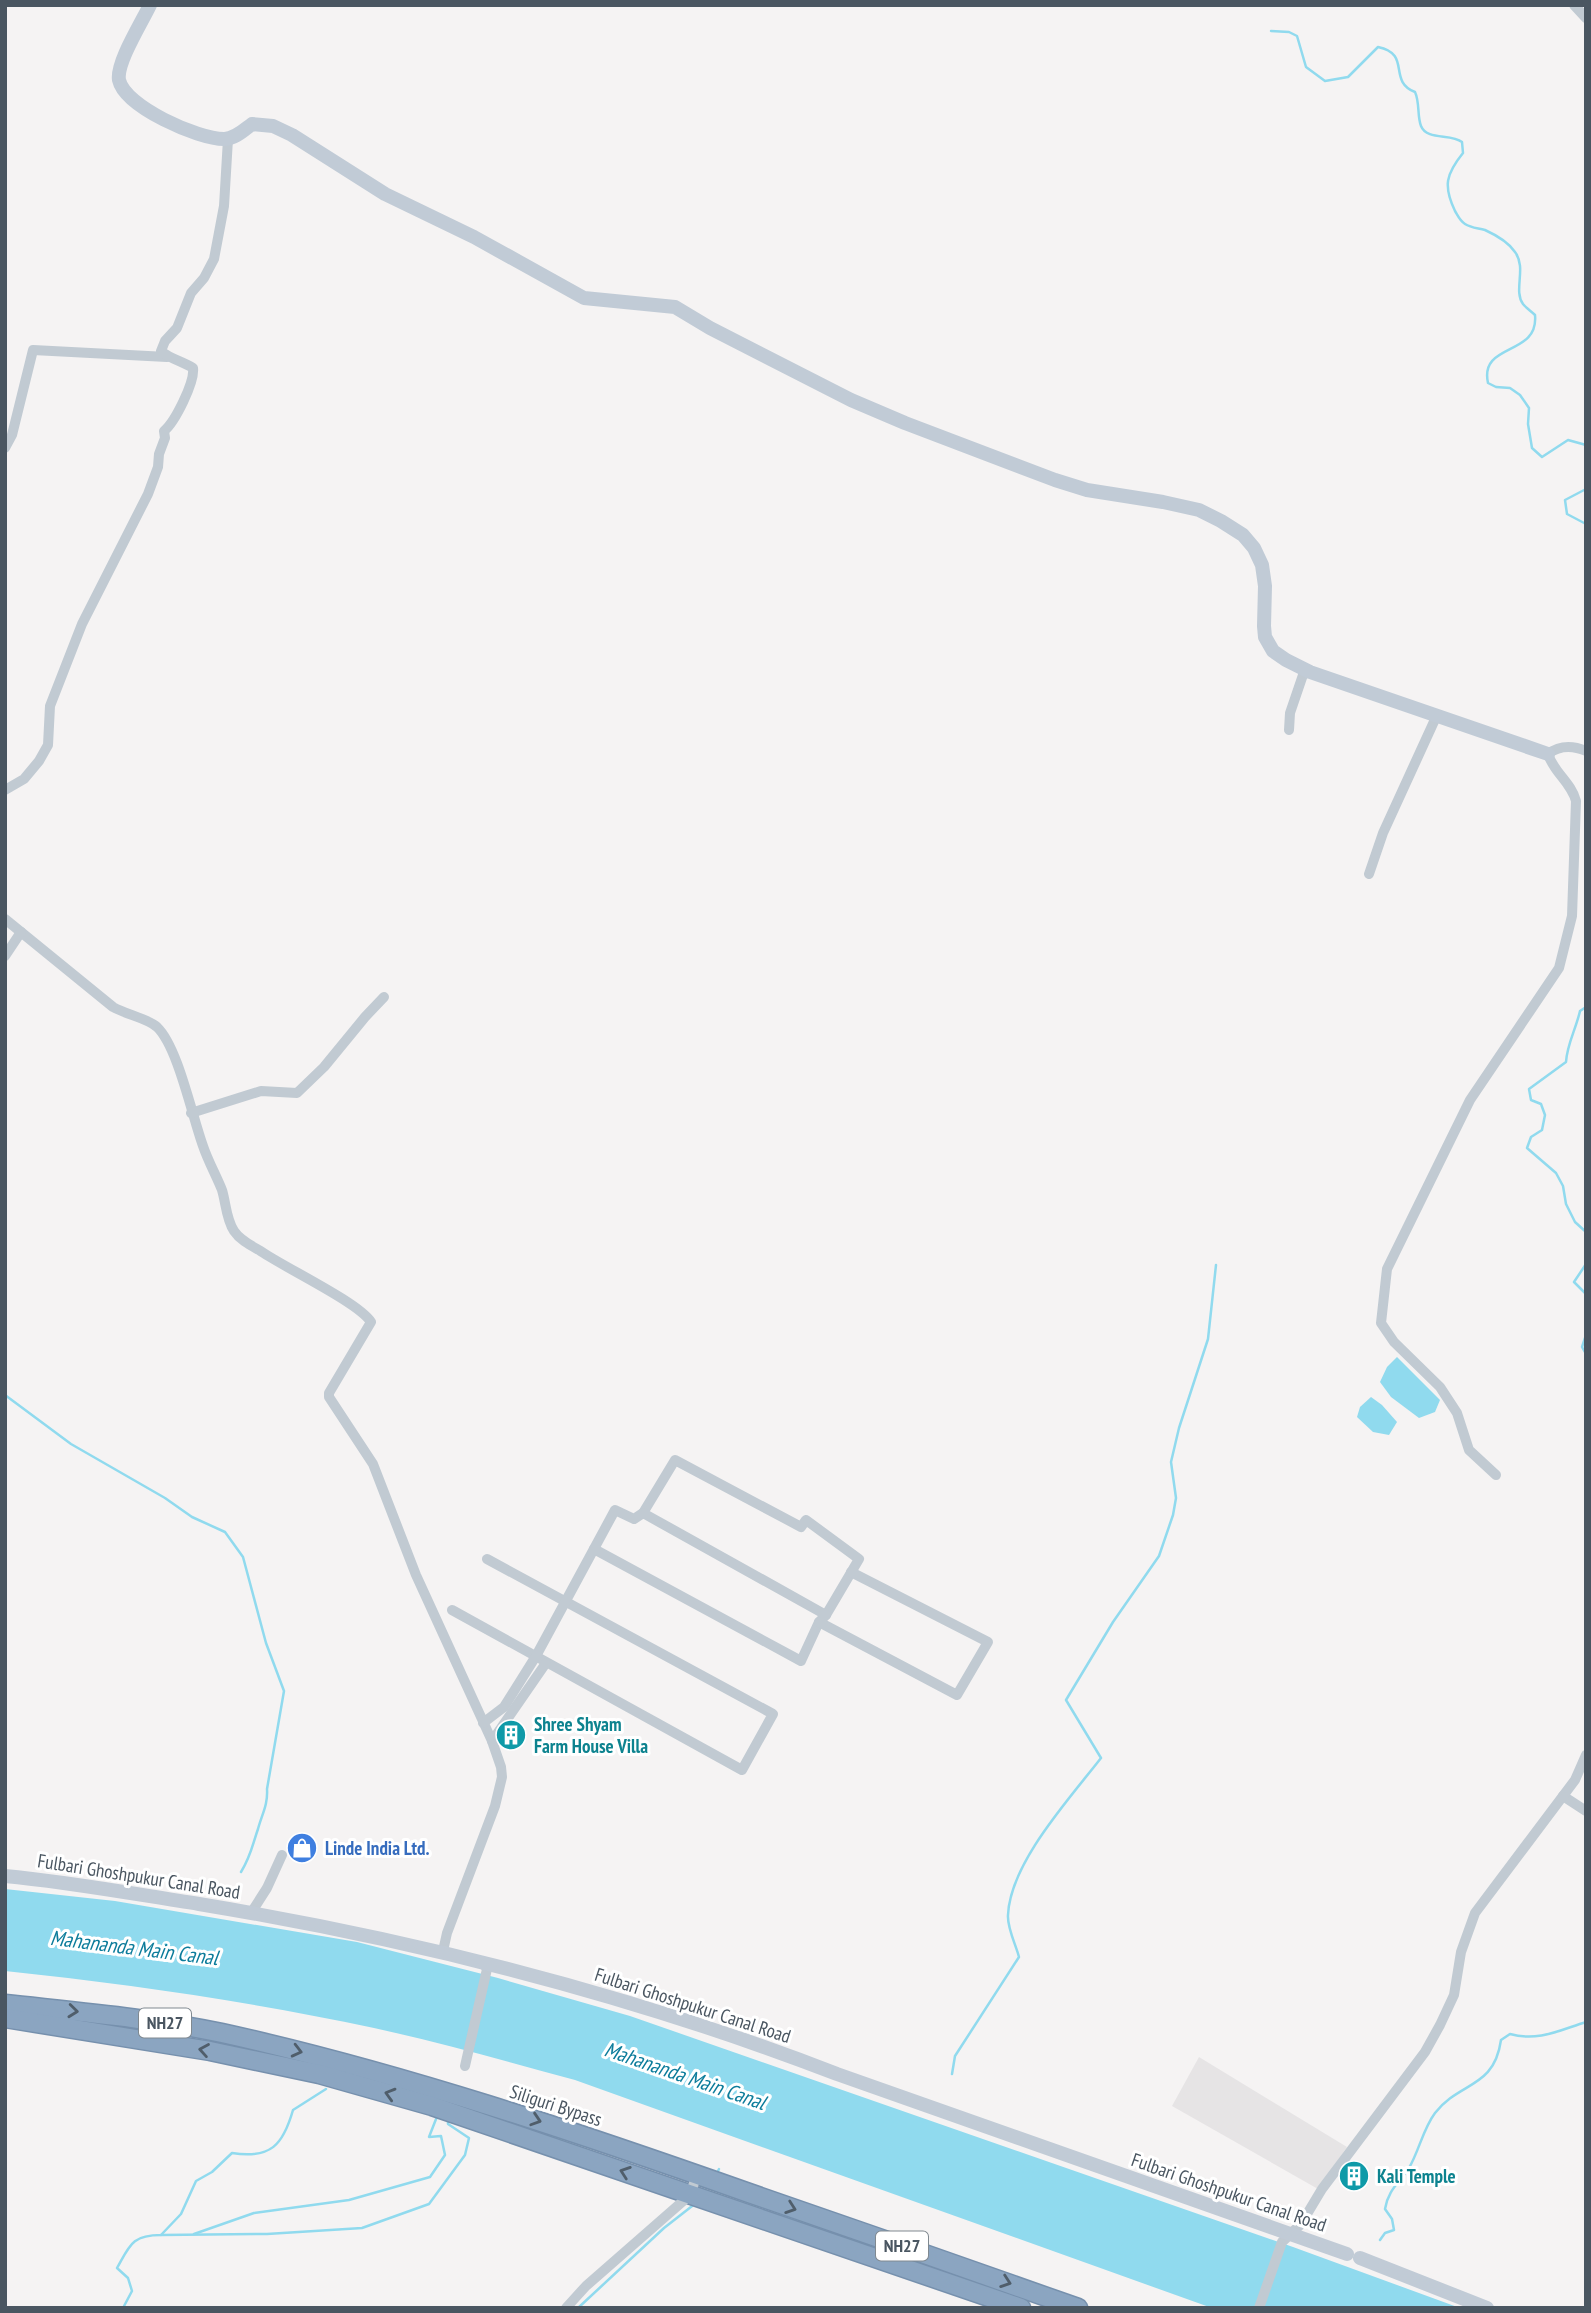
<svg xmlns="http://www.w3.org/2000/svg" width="1591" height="2313" font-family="'PT Sans Narrow',sans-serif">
<rect width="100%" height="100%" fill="#f5f3f3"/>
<path fill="#e6e4e5" d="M 1199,2057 L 1347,2147 L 1318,2189 L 1172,2106 Z"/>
<g fill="#90daee">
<path d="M 1397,1357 L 1440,1400 L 1435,1412 L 1419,1418 L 1391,1397 L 1380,1382 L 1387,1367 Z"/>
<path d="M 1371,1397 L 1382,1405 L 1397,1422 L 1389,1435 L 1373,1432 L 1357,1417 L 1360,1407 Z"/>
<path d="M 5,1889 L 115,1901 L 357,1942 L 498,1978 L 630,2016 L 1293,2247 L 1460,2308 L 1212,2308 L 575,2080 C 509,2062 442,2043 374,2028 C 252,2002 129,1984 5,1971 Z"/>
</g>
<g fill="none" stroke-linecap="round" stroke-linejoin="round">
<g stroke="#90daee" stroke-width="2.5">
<path d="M 1271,31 L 1289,32 L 1297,36 L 1306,67 L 1325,81 L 1348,77 L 1378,47 C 1412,54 1387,81 1415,92 C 1420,103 1417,116 1421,126 C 1427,141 1451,133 1462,142 L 1463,153 C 1446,174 1443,186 1455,211 C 1458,216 1460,221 1465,224 C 1471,228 1478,228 1485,230 C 1496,235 1509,243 1515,252 C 1527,268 1513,290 1523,304 C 1526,308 1531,311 1535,315 C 1539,357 1479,342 1488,383 L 1496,387 L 1510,388 L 1520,395 L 1529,408 L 1528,424 L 1532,448 L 1542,457 L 1568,440 L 1586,445"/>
<path d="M 1586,489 L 1565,500 L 1567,514 L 1586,524"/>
<path d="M 1586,1007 L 1580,1011 C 1576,1029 1567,1044 1566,1062 L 1529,1089 L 1531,1100 L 1541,1104 L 1545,1115 L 1542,1130 L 1531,1137 L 1527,1148 L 1556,1173 L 1563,1186 L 1566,1204 L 1575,1222 L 1586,1232"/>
<path d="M 1586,1264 L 1574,1282 L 1586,1294"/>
<path d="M 1586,1335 L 1582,1347 L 1586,1354"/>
<path d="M 5,1395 L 71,1444 L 165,1498 L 192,1517 L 225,1532 L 243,1557 L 266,1643 L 284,1691 L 267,1789 C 268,1805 262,1814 258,1829 C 252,1846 251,1856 241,1872"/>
<path d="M 952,2074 L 955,2056 L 1019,1957 C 1016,1945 1007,1928 1008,1915 C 1010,1863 1070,1798 1101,1758 L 1066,1700 L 1113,1622 L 1159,1556 L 1173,1515 L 1176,1498 L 1171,1462 L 1179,1428 L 1208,1339 L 1216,1265"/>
<path d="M 716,2175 L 719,2169"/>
<path d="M 194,2234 L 254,2213 L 349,2200 L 430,2177 L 445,2155 L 441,2136 L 429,2137 L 438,2114"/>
<path d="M 161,2235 L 267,2234 L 362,2228 L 429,2204 L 465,2155 L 469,2138 L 448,2124 L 448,2120"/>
<path d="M 1380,2240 L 1385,2233 L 1394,2230 L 1392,2219 L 1385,2209 C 1388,2190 1399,2183 1409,2168 C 1419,2151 1423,2129 1435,2113 C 1460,2081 1494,2089 1501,2040 L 1510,2034 C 1538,2042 1560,2030 1586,2022"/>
<path d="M 123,2308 L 132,2291 L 128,2278 L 117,2268 C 130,2245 132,2235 161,2235 L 181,2214 L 196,2181 L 212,2172 L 232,2153 C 271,2159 283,2145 293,2110 L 326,2089"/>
<path d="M 578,2308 L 664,2228 L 696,2203"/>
</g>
<g stroke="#7690ad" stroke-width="21">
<g id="highway">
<path d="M 5,2004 C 78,2012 151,2018 222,2033 C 402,2073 576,2132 749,2193 C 859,2231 968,2269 1078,2308"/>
<path d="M 5,2018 L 210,2051 L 319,2074 L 432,2106 L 1021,2308"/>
</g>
</g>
<g stroke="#c1cad2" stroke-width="10">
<path d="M 1574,5 L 1586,18"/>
<path d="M 5,448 L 12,435 L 33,350 L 167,357"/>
<path d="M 1289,730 L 1290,713 L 1305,669"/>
<path d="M 5,790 L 24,779 L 39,761 L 48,745 L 50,706 L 82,624 L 148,494 L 158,467 L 159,454 L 165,438 L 164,431 C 175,422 195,382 193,368 C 182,361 170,359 161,351 L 165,341 L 177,328 L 191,293 L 204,278 L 214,259 L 224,206 L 228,139"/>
<path d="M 1369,874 L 1383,833 L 1437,715"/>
<path d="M 5,919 L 113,1007 C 127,1015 147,1018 157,1027 C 178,1047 192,1116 203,1146 C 208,1161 216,1175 222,1190 C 226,1203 226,1219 234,1231 C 240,1240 250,1245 259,1250 C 283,1267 358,1302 371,1322 L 329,1393 L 329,1397 L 373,1464 L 416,1575 L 492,1741 L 501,1767 L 502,1777 L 495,1806 L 447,1933 L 443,1951"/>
<path d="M 5,956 L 21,932"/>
<path d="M 191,1113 L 261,1091 L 297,1093 L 324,1067 L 365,1017 L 384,997"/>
<path d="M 1496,1475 L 1469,1450 L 1457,1413 L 1440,1387 L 1394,1342 L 1381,1323 L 1387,1269 L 1470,1100 L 1559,968 L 1572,916 L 1576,801 C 1571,782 1554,773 1548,754 C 1560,745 1572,745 1586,751"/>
<path d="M 594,1549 L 801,1661 L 819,1622 L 826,1615 L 859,1559 L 806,1520 L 801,1527 L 675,1460 L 643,1513"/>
<path d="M 452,1610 L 742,1770 L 773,1714 L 487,1559"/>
<path d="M 819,1622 L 957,1695 L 988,1642 L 851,1572"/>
<path d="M 483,1723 L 504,1707 L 536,1656 L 615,1510 L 634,1519 L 643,1513 L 826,1615"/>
<path d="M 492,1741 L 546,1663"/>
<path d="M 1563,1796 L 1586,1811"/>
<path d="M 251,1913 L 267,1888 L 282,1855"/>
<path d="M 465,2066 L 487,1969 L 483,1963"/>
<path d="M 566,2308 L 586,2286 L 690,2195 L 697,2174"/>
<path d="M 1259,2308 L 1282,2242 L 1301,2224 L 1322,2189 L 1425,2052 L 1440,2025 L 1454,1995 L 1461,1952 L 1475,1913 L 1575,1780 L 1586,1755"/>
</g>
<g stroke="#c1cbd6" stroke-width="14">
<path d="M 150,5 C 142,22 116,63 119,80 C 125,107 198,139 224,139 C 235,139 244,130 252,124 L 273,126 L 292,135 L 385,194 L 474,237 L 584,298 L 675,307 L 710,328 L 851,400 L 905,423 L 1055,480 L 1087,490 L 1163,502 L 1199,510 L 1221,521 L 1243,535 L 1254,548 L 1262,565 L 1265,586 L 1264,626 L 1265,637 L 1273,651 L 1286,660 L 1310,672 L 1548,754"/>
<path d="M 5,1876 C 70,1882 134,1894 199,1904 C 417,1940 630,1994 837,2074 L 1347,2254"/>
<path d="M 1360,2258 L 1487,2308"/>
</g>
<use href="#highway" stroke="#8ba5c1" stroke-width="18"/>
</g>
<defs><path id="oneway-chevron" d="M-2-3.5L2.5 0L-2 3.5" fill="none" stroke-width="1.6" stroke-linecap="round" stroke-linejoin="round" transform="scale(1.75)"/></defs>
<g stroke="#505e6b">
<use href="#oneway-chevron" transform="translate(73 2011) rotate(6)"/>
<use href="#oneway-chevron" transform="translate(204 2050) rotate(-170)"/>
<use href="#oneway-chevron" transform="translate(297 2051) rotate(14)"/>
<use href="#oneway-chevron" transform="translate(390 2094) rotate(-164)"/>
<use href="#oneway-chevron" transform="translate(536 2120) rotate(18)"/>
<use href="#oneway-chevron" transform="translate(625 2172) rotate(-161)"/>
<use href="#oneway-chevron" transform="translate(791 2208) rotate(19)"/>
<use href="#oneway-chevron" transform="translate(1006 2282) rotate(19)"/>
</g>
<defs>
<g id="building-disc" transform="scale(1.575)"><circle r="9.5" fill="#0f9aa8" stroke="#fff"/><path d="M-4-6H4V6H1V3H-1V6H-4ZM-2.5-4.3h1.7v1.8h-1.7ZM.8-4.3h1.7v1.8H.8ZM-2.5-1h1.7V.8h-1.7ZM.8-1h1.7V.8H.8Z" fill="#fff"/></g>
<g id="shop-disc" transform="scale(1.575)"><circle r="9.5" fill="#3f7fe0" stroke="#fff"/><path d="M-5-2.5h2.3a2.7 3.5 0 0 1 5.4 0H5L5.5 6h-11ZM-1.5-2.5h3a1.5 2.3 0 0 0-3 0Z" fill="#fff"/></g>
</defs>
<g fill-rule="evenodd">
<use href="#building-disc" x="511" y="1735"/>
<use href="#shop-disc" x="302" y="1848"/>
<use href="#building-disc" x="1354" y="2176"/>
</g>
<g text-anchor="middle" stroke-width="6" stroke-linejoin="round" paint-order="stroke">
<g fill="#fff" stroke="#808990" stroke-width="2">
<rect x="139" y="2008.5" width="52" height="29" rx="5"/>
<rect x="876" y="2231.5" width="52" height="29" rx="5"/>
</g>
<g font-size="18" font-weight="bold" fill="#4a5661">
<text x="165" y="2029">NH27</text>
<text x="902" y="2252">NH27</text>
</g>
<g font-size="19" font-weight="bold" fill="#0d838f" stroke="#fff" text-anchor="start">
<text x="534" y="1731">Shree Shyam<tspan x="534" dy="22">Farm House Villa</tspan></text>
<text x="1377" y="2183">Kali Temple</text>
</g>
<g font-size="19" font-weight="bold" fill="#366cbe" stroke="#fff" text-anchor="start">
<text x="325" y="1855">Linde India Ltd.</text>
</g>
<g font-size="19" fill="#4a5661" stroke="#fff">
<text transform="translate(139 1876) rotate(9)" y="7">Fulbari Ghoshpukur Canal Road</text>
<text transform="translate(693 2005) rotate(18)" y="7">Fulbari Ghoshpukur Canal Road</text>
<text transform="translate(556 2105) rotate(18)" y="7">Siliguri Bypass</text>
<text transform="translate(1229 2192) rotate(19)" y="7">Fulbari Ghoshpukur Canal Road</text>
</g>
<g font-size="21" font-style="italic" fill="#0c7c9b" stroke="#fff">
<text transform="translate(134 1948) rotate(7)" y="7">Mahananda Main Canal</text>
<text transform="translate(685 2076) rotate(19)" y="7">Mahananda Main Canal</text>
</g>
</g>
<rect width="1591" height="2313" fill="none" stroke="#4a5661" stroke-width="14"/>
</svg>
